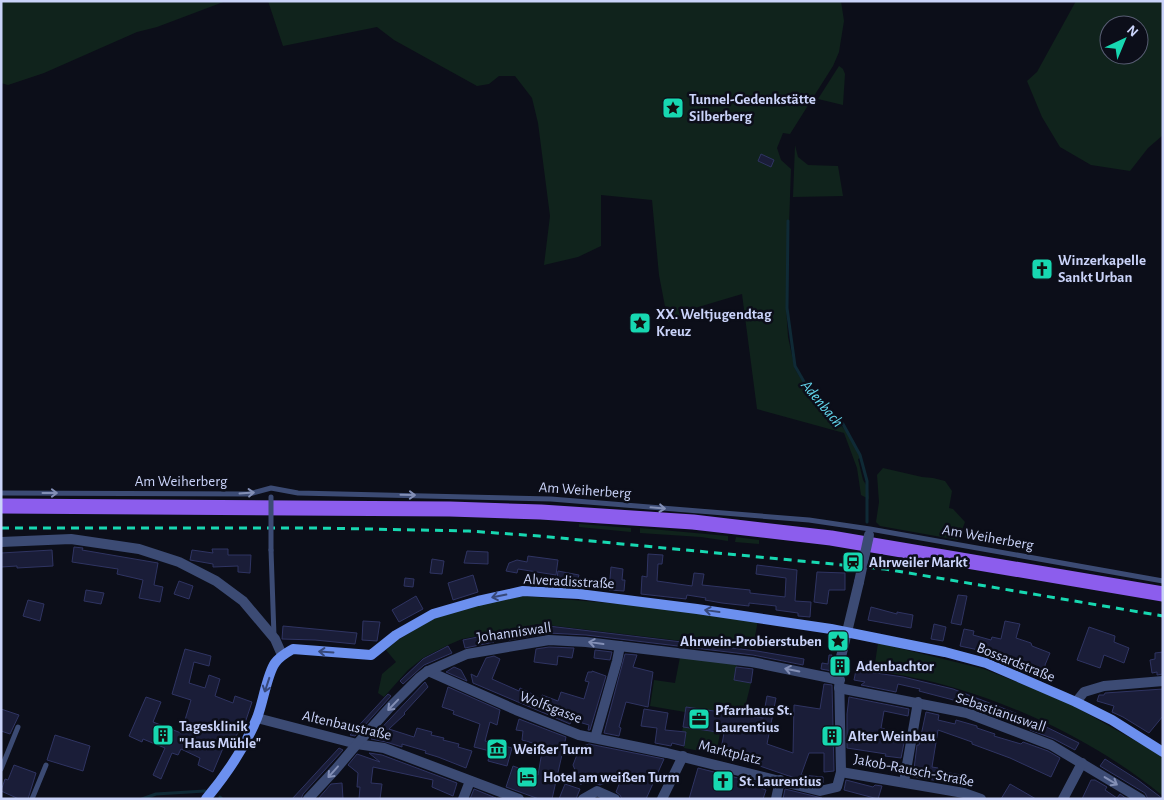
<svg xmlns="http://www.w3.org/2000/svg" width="1164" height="800" font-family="'Alegreya Sans',sans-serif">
<rect width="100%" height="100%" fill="#0c0e19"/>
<g fill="#10231c" fill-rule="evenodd">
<path d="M 1,1 L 226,1 L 157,27 L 137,32 L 44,73 L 8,85 L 1,83 Z"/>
<path d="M 268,1 L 841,1 L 844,21 L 839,52 L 833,66 L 790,134 L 783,133 L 777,148 L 781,160 L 791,169 L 786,307 L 788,337 L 795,369 L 806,387 L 846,431 L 848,431 L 862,457 L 858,459 L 863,480 L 868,488 L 869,499 L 861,495 L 857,468 L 844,433 L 757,409 L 742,294 L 695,308 L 668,322 L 659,275 L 652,200 L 601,195 L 601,246 L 578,257 L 544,265 L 550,216 L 538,123 L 532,98 L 515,76 L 499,76 L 489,84 L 477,86 L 394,40 L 377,27 L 283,46 Z"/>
<path d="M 1076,1 L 1163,1 L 1163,135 L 1148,148 L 1130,171 L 1091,165 L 1060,147 L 1042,117 L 1027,81 L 1037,72 ZM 1109,25 L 1139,25 L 1139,55 L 1109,55 Z"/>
<path d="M 839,66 L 843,69 L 845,74 L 843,105 L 818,99 Z"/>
<path d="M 795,145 L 798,157 L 808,165 L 838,166 L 843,196 L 793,197 Z"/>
<path d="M 883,468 L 922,477 L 933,478 L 945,481 L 952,491 L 949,508 L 953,509 L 965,522 L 958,540 L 880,526 L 876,522 L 879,502 L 877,475 Z"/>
<path d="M 579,524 L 631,528 L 631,532 L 579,527 Z"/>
<path d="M 640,528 L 728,536 L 728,541 L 701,537 L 640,533 Z"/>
<path d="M 736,537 L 759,540 L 759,544 L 735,542 Z"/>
<path d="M 524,596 L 645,606 L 758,620 L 753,648 L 716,645 L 539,624 L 462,639 L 448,645 L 423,658 L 408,670 L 384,697 L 378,693 L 382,674 L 396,662 L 386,650 L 398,640 L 434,618 L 479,604 Z"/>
<path d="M 878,643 L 984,669 L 1027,686 L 1065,701 L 1150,749 L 1163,758 L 1163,796 C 1103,747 1029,710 955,688 C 929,680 901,675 874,670 Z"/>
<path d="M 680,657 L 737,664 L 734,680 L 751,683 L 743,715 L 686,707 L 685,712 L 650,706 L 654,680 L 675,683 Z"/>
<path d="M 683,727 L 720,733 L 716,754 L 684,748 L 686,733 L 682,732 Z"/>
</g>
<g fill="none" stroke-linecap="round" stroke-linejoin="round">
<g stroke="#0f2a36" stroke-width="3">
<path d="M 788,221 L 787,308 L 795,366 L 807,387 L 843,424 L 860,455 L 867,481 L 867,522"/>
<path d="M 220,797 L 222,799"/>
<path d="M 142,799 L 156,794 L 205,791"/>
</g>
</g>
<g fill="#1a1d38" stroke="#2f3462">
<path d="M 761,154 L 774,160 L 771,167 L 758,161 Z"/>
<path d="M 1040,261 L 1049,264 L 1045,278 L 1035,274 Z"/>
<path d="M 74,547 L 83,548 L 82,550 L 158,563 L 154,585 L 163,587 L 160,602 L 139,598 L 143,580 L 117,574 L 118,569 L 72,562 Z"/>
<path d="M 212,549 L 228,549 L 228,555 L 251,555 L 250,573 L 238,572 L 238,566 L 213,567 L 213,564 L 190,560 L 192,550 L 213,553 Z"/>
<path d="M 52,550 L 53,566 L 17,568 L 17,566 L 1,567 L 1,553 Z"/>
<path d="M 467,551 L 488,552 L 488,564 L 464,563 Z"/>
<path d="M 648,554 L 663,555 L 662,564 L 658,564 L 657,581 L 692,586 L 694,573 L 704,574 L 702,585 L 750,590 L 750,593 L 785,597 L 786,578 L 756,574 L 757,565 L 797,570 L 795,601 L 811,602 L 810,617 L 798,616 L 798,613 L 776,610 L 776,606 L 749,603 L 749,606 L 722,603 L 705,600 L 706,598 L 687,595 L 686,599 L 641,594 L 642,576 L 647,577 Z"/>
<path d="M 528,556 L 558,560 L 556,575 L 518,569 L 517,573 L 506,571 L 509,563 L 517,560 L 527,562 Z"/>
<path d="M 432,559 L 444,561 L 442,574 L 430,573 Z"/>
<path d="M 611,567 L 623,569 L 622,580 L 625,580 L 624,591 L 609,590 Z"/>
<path d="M 558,571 L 579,575 L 575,587 L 556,585 Z"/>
<path d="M 817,572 L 845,573 L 845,590 L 829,590 L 827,604 L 814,602 Z"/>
<path d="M 473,575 L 478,592 L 453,600 L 448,583 Z"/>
<path d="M 405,578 L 414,579 L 413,587 L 404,586 Z"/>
<path d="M 179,581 L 193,586 L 189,599 L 174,594 Z"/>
<path d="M 86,590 L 104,593 L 101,604 L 84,601 Z"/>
<path d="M 958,595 L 967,596 L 961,625 L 951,623 Z"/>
<path d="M 416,596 L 423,609 L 399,622 L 392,610 Z"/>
<path d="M 28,600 L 44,604 L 40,621 L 23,616 Z"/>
<path d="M 871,607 L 897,614 L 897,612 L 913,615 L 911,628 L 868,620 Z"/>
<path d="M 363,621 L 380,622 L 377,641 L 362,640 Z"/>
<path d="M 1005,621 L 1020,624 L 1016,638 L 1031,643 L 1032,646 L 1050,653 L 1045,665 L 1047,673 L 1019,663 L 1014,661 L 1015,658 L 960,646 L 964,629 L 974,631 L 973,635 L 991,640 L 992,637 L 1001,639 Z"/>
<path d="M 934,624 L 946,627 L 943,641 L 931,639 Z"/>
<path d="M 540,625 L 757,651 L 804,659 L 803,665 L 753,655 L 586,635 L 548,633 L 509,640 L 508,631 Z"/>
<path d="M 283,626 L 357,633 L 355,644 L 315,640 L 282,639 Z"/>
<path d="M 1089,627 L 1115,636 L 1114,642 L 1129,648 L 1124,663 L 1104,655 L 1100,668 L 1077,660 Z"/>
<path d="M 492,634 L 494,642 L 465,648 L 463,640 Z"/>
<path d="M 448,646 L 452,653 L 424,665 L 403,684 L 400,681 L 423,659 Z"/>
<path d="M 549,647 L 574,648 L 572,658 L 558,656 L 557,665 L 534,662 L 536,649 Z"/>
<path d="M 185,649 L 211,656 L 209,666 L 194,662 L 189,683 L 205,688 L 209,675 L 220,679 L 215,696 L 233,703 L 235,696 L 252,702 L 245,723 L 231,743 L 226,741 L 213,772 L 198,765 L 200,758 L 181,749 L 178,755 L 172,753 L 161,779 L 153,775 L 165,748 L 143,739 L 142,742 L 129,736 L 146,697 L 161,702 L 153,722 L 181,733 L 191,700 L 172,694 Z"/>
<path d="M 595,650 L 612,652 L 610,660 L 594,658 Z"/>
<path d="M 1163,652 L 1163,674 L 1157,675 L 1157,672 L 1152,673 L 1150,660 L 1155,659 L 1155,653 Z"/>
<path d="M 625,654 L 637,655 L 633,667 L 653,672 L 648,707 L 626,702 L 619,727 L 621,728 L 619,736 L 604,733 Z"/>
<path d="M 829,655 L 832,655 L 832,671 L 821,669 L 822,663 L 828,664 Z"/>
<path d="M 494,656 L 500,659 L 492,679 L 519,691 L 520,688 L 529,692 L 541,700 L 542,695 L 558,701 L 561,692 L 584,699 L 589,682 L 585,681 L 588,672 L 592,672 L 592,671 L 606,676 L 590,730 L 588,730 L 589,725 L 572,720 L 570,724 L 473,683 L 471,674 L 477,677 L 486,658 Z"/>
<path d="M 454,667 L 461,670 L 467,681 L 446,672 Z"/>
<path d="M 736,667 L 753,669 L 751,683 L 734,680 Z"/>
<path d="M 856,670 L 903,677 L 953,689 L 1018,714 L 1014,723 L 961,702 L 919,691 L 920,689 L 898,684 L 896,692 L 861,685 L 865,682 L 854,680 Z"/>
<path d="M 425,682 L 428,687 L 404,713 L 405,714 L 389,729 L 414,737 L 417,728 L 432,732 L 431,735 L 444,738 L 443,740 L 459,744 L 458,747 L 472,751 L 466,768 L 438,757 L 425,753 L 426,751 L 402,744 L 402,747 L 386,742 L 371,739 Z"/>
<path d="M 824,684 L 832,685 L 834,771 L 824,772 L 824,753 L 809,753 L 801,775 L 823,777 L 823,783 L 789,776 L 751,763 L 720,755 L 724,733 L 683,727 L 686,707 L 763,718 L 767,696 L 776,698 L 767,744 L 793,753 L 794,705 L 820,709 Z"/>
<path d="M 448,687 L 500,710 L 497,725 L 490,722 L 485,741 L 512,748 L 507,766 L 488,761 L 490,751 L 474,747 L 480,724 L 453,714 L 454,711 L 442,707 Z"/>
<path d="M 1163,689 L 1163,716 L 1149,733 L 1123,717 L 1112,712 L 1114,706 L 1097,701 L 1099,695 L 1104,695 L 1105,693 Z"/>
<path d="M 388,694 L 391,696 L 355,736 L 350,735 Z"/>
<path d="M 849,697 L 909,709 L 908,716 L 884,711 L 881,728 L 885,729 L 883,739 L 904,743 L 901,758 L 885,756 L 886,754 L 847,748 L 847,714 Z"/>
<path d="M 1,709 L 19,715 L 10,734 L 1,731 Z"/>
<path d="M 644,709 L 668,713 L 665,730 L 686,732 L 684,746 L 672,743 L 671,746 L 655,743 L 657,728 L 641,726 Z"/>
<path d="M 926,712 L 939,715 L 938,720 L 955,724 L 956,720 L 977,726 L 977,728 L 995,734 L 994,736 L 1021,744 L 1023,742 L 1048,751 L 1060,758 L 1051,777 L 1010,758 L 972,744 L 972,742 L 938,730 L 932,767 L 938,768 L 938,771 L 961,775 L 960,784 L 913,777 L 917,745 L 919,745 Z"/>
<path d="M 519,719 L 566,737 L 552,799 L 539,799 L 506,787 L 513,766 L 538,775 L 543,746 L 522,740 L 523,731 L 516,730 Z"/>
<path d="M 1034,721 L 1079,743 L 1075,750 L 1054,739 L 1030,730 Z"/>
<path d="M 55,735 L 90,746 L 83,771 L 47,760 Z"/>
<path d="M 589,744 L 664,759 L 646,799 L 622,799 L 620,795 L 616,792 L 622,777 L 600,785 L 583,779 L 581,785 L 573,765 L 580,747 Z"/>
<path d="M 339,748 L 343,750 L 303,794 L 301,799 L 292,799 Z"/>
<path d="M 369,753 L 382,755 L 457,783 L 453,796 L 432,787 L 433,780 L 373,767 L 371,783 L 382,784 L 380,799 L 359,799 L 360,787 L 357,787 L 358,773 L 348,765 L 357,754 L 380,762 Z"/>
<path d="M 1105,759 L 1138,780 L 1163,799 L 1148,799 L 1145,793 L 1100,766 Z"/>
<path d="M 14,765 L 36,773 L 28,799 L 19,799 L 1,791 L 5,779 L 8,780 Z"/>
<path d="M 698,768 L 762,784 L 761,788 L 766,790 L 763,799 L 689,799 Z"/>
<path d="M 846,780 L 873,787 L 875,785 L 882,786 L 878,799 L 844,790 Z"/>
<path d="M 1091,780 L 1095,780 L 1107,787 L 1105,790 L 1117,798 L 1120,794 L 1127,799 L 1082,799 Z"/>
<path d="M 342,783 L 343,799 L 318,799 L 331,784 Z"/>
<path d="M 565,784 L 580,789 L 576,799 L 559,799 Z"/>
<path d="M 1010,784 L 1036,799 L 1001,799 Z"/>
<path d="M 474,789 L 496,798 L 496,799 L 470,799 Z"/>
<path d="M 785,789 L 822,798 L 822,799 L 783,799 Z"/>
</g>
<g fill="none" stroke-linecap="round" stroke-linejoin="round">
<g stroke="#3c4b74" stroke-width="5">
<path d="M 1,493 L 249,494 L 271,488 L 298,493 L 551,499 L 809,520 L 870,529 L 1163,581"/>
<path d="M 271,550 L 274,636"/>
<path d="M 1,769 L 18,727"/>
<path d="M 32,799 L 46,765"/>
</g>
<g stroke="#3c4b74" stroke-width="10">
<path d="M 1,542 L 71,539 L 139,549 L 179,562 L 216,581 L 243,601 L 275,639 L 282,655"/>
<path d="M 840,661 L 859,582"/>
<path d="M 428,671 L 516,710 L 579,735 L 667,753 L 820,791 L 837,787 L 841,772 L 839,670"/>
<path d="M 839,688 L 967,713 L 1051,745 L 1141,799"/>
<path d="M 1076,702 L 1084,692 L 1104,686 L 1163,681"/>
<path d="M 257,718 L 357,744 L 384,748 L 519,799"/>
<path d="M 595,738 L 617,661 L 620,646"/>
<path d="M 841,772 L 964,793 L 981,799"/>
<path d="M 904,782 L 918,702"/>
<path d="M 308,799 L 335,770 L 357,744 L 391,706 L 419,678 L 428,671 L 467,654 L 549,640 L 586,642 L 752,662 L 840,680"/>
<path d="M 463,799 L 470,781"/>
<path d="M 583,799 L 597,791 L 615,799"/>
<path d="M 662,799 L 683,756"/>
<path d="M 776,799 L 780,780"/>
<path d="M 1063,799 L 1082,763"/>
</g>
<path stroke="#6c90ef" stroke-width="10" d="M 206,799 C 226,775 245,747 257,718 C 263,703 267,674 275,663 C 280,656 286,653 293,649 L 371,655 L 396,635 L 433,614 L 478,601 L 523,591 L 579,594 L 697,609 L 831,629 L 945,652 L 986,663 L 1076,702 L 1112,720 L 1163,752"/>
<path stroke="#8c5ded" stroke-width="15" d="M 1,506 L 450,509 L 541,512 L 693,522 L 831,538 L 1163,594"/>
<path stroke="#17d8b1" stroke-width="3" stroke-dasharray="8 6" stroke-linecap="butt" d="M 1,528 L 316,528 L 469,531 L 539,536 L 885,569 L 1163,616"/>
<path stroke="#3c4b74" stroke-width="5" d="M 271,497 L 271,550"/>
<path stroke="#3c4b74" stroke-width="10" d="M 859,582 L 869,535"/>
</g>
<defs><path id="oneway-shaft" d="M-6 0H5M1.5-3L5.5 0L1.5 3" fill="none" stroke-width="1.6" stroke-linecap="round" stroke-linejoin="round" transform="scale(1.25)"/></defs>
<g stroke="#838fb6">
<use href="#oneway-shaft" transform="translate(50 493)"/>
<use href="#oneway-shaft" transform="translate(247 493) rotate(-4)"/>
<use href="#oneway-shaft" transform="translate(408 495) rotate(1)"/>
<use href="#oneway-shaft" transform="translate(658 508) rotate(5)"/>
<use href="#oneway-shaft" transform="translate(596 643) rotate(-172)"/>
<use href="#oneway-shaft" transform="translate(792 670) rotate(-168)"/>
<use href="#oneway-shaft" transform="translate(393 705) rotate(134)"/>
<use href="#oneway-shaft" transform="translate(333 772) rotate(132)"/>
<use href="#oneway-shaft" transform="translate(1111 781) rotate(31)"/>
</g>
<g stroke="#374879">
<use href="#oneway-shaft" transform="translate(499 596) rotate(169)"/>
<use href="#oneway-shaft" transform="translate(712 611) rotate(-172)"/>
<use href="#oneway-shaft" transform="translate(326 652) rotate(-176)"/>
<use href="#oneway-shaft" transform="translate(267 685) rotate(108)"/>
</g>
<defs>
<g id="sight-square" transform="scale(1.125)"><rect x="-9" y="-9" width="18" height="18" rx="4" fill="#17d8b1" stroke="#0c0e19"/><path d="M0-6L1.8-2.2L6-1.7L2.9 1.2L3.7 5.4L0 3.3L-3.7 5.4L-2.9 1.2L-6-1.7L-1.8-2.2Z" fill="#111"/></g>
<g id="church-square" transform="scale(1.125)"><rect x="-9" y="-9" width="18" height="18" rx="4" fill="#17d8b1" stroke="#0c0e19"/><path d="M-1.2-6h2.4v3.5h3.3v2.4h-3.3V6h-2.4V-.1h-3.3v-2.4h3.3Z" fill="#111"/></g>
<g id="station-square" transform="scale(1.125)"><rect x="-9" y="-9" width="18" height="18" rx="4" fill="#17d8b1" stroke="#0c0e19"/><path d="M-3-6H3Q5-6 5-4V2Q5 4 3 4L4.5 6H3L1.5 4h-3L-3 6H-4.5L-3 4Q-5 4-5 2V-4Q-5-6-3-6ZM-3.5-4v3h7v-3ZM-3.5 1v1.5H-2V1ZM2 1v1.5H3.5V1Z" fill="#111"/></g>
<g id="building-square" transform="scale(1.125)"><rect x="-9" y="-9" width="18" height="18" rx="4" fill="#17d8b1" stroke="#0c0e19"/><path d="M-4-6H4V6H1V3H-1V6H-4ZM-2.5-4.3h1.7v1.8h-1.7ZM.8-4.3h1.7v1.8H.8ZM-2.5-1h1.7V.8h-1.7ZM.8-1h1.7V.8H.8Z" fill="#111"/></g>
<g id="office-square" transform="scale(1.125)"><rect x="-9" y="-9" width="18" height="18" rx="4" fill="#17d8b1" stroke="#0c0e19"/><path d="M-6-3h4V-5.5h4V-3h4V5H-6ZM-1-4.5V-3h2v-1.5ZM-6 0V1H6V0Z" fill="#111"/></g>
<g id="museum-square" transform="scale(1.125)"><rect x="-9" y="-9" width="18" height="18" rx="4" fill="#17d8b1" stroke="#0c0e19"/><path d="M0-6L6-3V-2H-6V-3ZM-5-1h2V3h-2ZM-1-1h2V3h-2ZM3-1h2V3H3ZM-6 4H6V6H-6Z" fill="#111"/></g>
<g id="hotel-square" transform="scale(1.125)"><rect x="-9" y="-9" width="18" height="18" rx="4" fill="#17d8b1" stroke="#0c0e19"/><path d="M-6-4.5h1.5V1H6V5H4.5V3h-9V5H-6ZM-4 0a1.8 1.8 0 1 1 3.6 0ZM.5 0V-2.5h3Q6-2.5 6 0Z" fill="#111"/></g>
</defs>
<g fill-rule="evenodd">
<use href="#sight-square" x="673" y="108"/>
<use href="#church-square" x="1042" y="269"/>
<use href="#sight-square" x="640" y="323"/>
<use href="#station-square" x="853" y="562"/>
<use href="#sight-square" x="838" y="641"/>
<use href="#building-square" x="840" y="666"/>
<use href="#office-square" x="699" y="719"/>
<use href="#building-square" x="163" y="735"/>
<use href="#building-square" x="832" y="736"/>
<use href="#museum-square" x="497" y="749"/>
<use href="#hotel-square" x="527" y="777"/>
<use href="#church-square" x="723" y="781"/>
</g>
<g text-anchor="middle" stroke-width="5" stroke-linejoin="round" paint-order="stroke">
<g font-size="15" font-weight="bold" fill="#cad3f9" stroke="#0c0e19" text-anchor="start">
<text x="689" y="104">Tunnel-Gedenkstätte<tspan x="689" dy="17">Silberberg</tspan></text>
<text x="1058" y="265">Winzerkapelle<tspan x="1058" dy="17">Sankt Urban</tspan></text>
<text x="656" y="319">XX. Weltjugendtag<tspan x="656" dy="17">Kreuz</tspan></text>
<text x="869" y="567">Ahrweiler Markt</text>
<text x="822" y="646" text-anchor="end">Ahrwein-Probierstuben</text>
<text x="856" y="671">Adenbachtor</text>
<text x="715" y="715">Pfarrhaus St.<tspan x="715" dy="17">Laurentius</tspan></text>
<text x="179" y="731">Tagesklinik<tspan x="179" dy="17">"Haus Mühle"</tspan></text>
<text x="848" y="741">Alter Weinbau</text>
<text x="513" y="754">Weißer Turm</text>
<text x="543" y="782">Hotel am weißen Turm</text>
<text x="739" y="786">St. Laurentius</text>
</g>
<g font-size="15" fill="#cad3f9" stroke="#0c0e19">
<text x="181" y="486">Am Weiherberg</text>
<text transform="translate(585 490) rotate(4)" y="5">Am Weiherberg</text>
<text transform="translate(988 537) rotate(10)" y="5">Am Weiherberg</text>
<text transform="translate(569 581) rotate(3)" y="5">Alveradisstraße</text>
<text transform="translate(514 632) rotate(-8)" y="5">Johanniswall</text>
<text transform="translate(1016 662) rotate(22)" y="5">Bossardstraße</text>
<text transform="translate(551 707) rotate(21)" y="5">Wolfsgasse</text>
<text transform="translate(1001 712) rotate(19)" y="5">Sebastianuswall</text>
<text transform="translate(347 725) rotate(13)" y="5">Altenbaustraße</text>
<text transform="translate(730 752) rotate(14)" y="5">Marktplatz</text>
<text transform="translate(914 770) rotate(11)" y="5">Jakob-Rausch-Straße</text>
</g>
<g font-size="16" font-style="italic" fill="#64d8ee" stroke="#0c0e19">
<text transform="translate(823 403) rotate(50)" y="6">Adenbach</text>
</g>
</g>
<rect width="1164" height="800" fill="none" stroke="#cad3f9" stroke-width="5"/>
<g transform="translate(1124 40) rotate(44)"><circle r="24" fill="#0c0e19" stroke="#585d73"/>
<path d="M0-4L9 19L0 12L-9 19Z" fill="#17d8b1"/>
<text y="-8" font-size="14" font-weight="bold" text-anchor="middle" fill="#cad3f9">N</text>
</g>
</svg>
